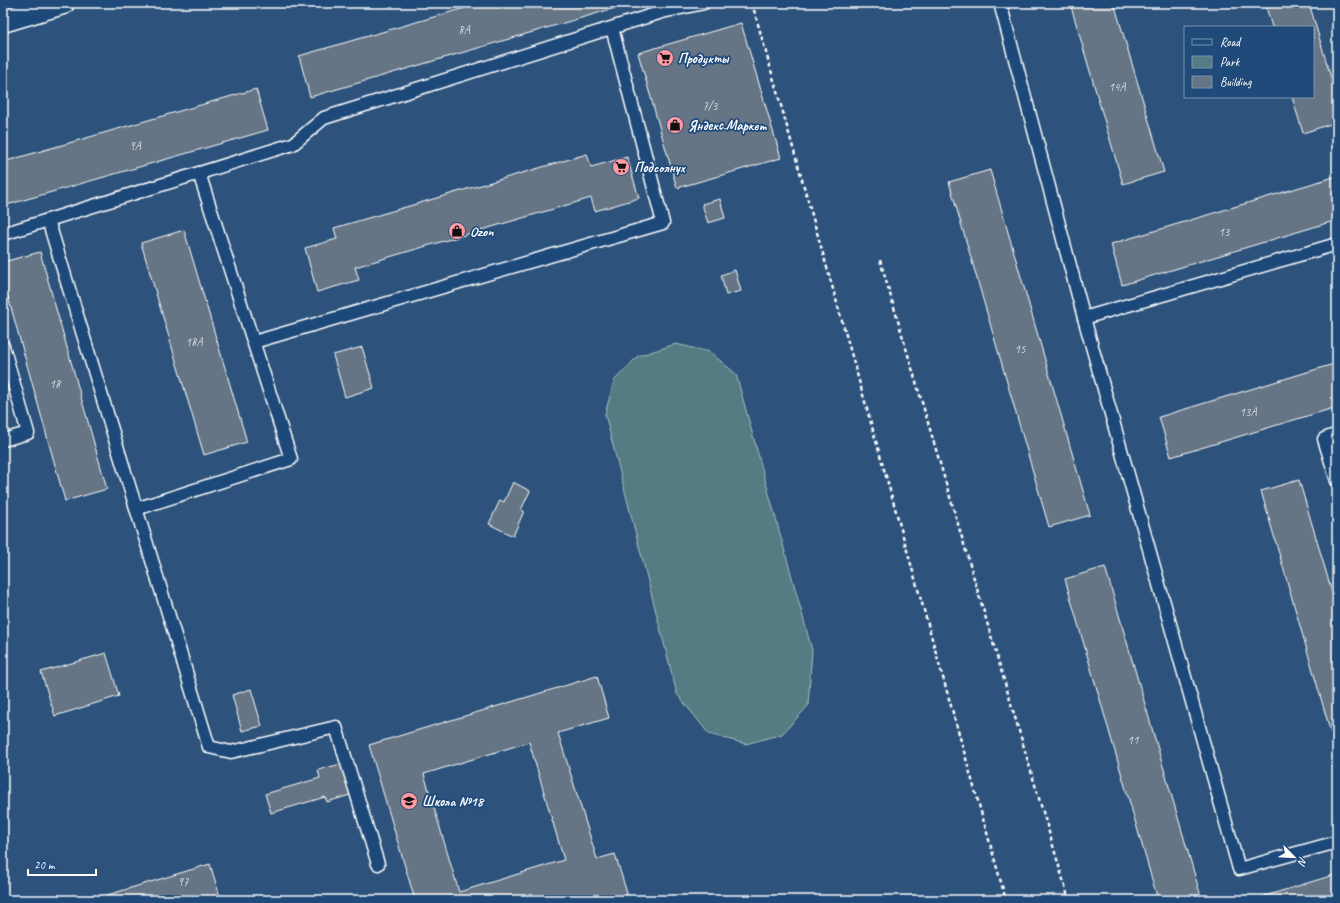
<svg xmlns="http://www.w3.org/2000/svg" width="1340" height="903" font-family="Caveat,sans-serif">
<rect width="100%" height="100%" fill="#2d537c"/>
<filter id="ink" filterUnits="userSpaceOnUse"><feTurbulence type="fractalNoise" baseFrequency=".025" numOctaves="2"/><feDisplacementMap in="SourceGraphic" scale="8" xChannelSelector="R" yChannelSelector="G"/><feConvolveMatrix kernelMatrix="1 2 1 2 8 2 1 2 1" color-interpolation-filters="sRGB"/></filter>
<g filter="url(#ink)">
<path fill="#557c83" stroke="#aabec1" d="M 676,344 L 710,352 L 736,374 L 812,650 L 808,706 L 782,734 L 746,744 L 709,734 L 677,694 L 605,414 L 614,381 L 638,356 Z"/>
<g fill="#667585" stroke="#fff" fill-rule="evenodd">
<path d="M 482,3 L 629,4 L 310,97 L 299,56 Z"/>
<path d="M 1070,3 L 1114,3 L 1164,172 L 1123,184 Z"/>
<path d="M 1265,3 L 1309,3 L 1337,98 L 1337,122 L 1303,133 L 1292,97 L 1313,97 L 1313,27 L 1272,27 Z"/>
<path d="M 741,23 L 781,158 L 677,188 L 638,53 Z"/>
<path d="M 256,89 L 268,130 L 3,206 L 3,162 Z"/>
<path d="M 587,154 L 591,167 L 627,157 L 639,198 L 595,211 L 591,198 L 355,267 L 359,280 L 317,292 L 305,248 L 337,239 L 334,228 Z"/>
<path d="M 990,170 L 1090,515 L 1049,527 L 949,182 Z"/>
<path d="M 1337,176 L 1337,220 L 1122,285 L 1111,244 Z"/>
<path d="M 720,199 L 725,218 L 708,223 L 702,204 Z"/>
<path d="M 184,230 L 247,442 L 204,455 L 141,243 Z"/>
<path d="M 40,252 L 107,489 L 65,501 L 3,279 L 3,262 Z"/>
<path d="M 735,270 L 741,291 L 726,295 L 721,275 Z"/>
<path d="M 362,347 L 374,388 L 345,397 L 333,355 Z"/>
<path d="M 1337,363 L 1337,407 L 1171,457 L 1159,417 Z"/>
<path d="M 1299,480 L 1337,609 L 1337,754 L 1261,491 Z"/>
<path d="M 513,482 L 530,491 L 521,510 L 524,511 L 513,536 L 489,524 L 500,500 L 504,502 Z"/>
<path d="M 1105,567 L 1202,900 L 1158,900 L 1065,579 Z"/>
<path d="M 106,653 L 119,696 L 55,716 L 41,672 Z"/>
<path d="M 597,676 L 609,718 L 558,733 L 597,859 L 615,854 L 629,900 L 415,900 L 369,745 ZM 529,742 L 564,860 L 459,892 L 424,774 Z"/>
<path d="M 251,689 L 262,726 L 242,731 L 232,695 Z"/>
<path d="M 341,764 L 350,795 L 327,802 L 325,797 L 271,813 L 265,794 L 320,778 L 318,770 Z"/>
<path d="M 210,864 L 221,900 L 91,900 Z"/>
<path d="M 1337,874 L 1337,900 L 1252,900 Z"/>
</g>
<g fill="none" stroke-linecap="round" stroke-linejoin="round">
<g stroke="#fff" stroke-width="15">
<g id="service">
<path d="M 1000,3 L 1084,318 L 1239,869 L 1337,842"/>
<path d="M 662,12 L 704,3"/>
<path d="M 48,220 L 209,747 L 231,752 L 336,727 L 378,864"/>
<path d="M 3,234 L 293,144 L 324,118 L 662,12 L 660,3"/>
<path d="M 1084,318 L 1337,244"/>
<path d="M 254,342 L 663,223 L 612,28"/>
<path d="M 3,346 L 28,433 L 3,440"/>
<path d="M 1337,434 L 1324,439 L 1337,481"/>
<path d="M 136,509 L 291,459 L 199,173"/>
</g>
</g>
<g stroke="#fff" stroke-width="25">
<path id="tertiary" d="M 3,21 L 63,3"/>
</g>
<g stroke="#fff" stroke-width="2.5" stroke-dasharray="4 3" stroke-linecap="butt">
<path d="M 752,3 L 1006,900"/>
<path d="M 880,260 L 1069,900"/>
</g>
<use href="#service" stroke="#1f4a7a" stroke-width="12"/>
<use href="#tertiary" stroke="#1f4a7a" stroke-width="22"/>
</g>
</g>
<defs>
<g id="supermarket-disc" transform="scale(0.9)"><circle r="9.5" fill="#ff9aa2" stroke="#1f4a7a"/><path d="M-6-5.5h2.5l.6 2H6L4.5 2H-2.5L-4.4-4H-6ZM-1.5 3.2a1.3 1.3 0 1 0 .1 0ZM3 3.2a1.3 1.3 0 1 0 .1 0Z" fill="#111"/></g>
<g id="shop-disc" transform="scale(0.9)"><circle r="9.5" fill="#ff9aa2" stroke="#1f4a7a"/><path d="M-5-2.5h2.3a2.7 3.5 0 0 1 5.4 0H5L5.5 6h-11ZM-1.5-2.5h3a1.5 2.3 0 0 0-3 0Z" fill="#111"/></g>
<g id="school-disc" transform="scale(0.9)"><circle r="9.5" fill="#ff9aa2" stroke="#1f4a7a"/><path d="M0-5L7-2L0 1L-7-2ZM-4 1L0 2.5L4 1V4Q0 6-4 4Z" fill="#111"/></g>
</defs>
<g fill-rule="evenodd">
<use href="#supermarket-disc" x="665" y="58"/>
<use href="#shop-disc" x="675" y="125"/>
<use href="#supermarket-disc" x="621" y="167"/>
<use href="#shop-disc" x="457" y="231"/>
<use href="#school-disc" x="409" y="801"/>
</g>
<g text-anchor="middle" stroke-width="3.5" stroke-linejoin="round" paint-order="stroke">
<g font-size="12" fill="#d9dce0">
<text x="464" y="34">8А</text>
<text x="1117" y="91">14А</text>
<text x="710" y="110">7/3</text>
<text x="135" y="150">9А</text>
<text x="1224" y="236">13</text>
<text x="194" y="346">18А</text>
<text x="1020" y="353">15</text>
<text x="55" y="388">18</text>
<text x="1248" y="416">13А</text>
<text x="1133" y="744">11</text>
<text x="183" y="886">97</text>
</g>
<g font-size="14" font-weight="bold" fill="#fff" stroke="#1f4a7a" text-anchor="start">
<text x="678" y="63">Продукты</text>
<text x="688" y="130">Яндекс.Маркет</text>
<text x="634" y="172">Подсолнух</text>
<text x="470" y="236">Ozon</text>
<text x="422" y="806">Школа №18</text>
</g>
</g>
<rect width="1340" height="903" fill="none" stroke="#1f4a7a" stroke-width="16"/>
<rect x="8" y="8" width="1324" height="887" fill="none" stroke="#fff" stroke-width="1.5" filter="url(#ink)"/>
<rect x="1184" y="26" width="130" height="72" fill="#1f4a7a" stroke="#7992af"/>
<rect x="1192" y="39" width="20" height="6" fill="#1f4a7a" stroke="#7992af"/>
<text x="1220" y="46" font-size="12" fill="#ffffff">Road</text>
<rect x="1192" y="56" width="20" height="12" fill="#557c83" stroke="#7992af"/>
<text x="1220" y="66" font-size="12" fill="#ffffff">Park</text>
<rect x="1192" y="76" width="20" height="12" fill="#667585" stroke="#7992af"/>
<text x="1220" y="86" font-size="12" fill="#ffffff">Building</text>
<g transform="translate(1294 857) rotate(114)" stroke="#1f4a7a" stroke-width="3" paint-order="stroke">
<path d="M0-3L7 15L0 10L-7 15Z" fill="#ffffff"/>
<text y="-6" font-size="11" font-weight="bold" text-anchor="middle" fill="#ffffff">N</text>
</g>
<path d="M28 869v6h68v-6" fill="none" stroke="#ffffff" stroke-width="2"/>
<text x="34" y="869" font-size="12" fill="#ffffff" stroke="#1f4a7a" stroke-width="3" paint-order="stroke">20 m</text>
</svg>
